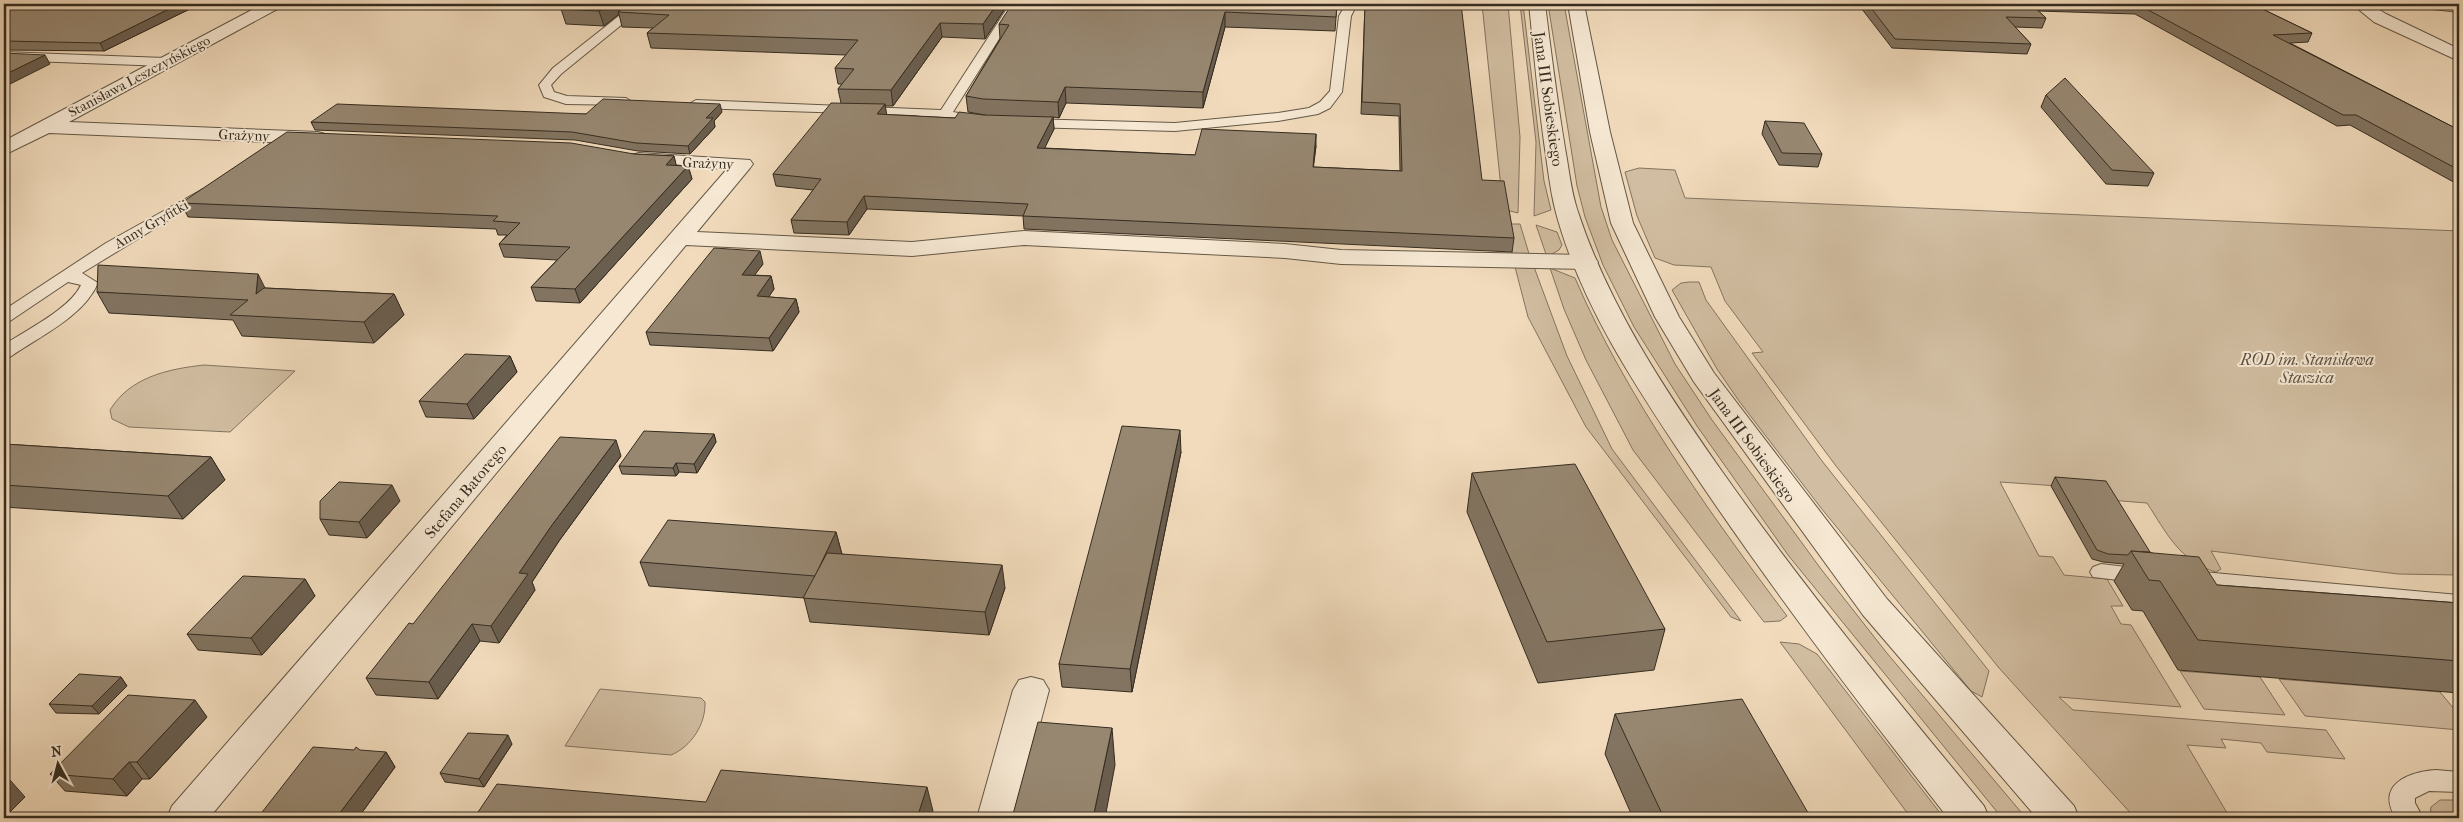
<svg xmlns="http://www.w3.org/2000/svg" width="2463" height="822" font-family="'IM FELL French Canon',serif">
<rect width="100%" height="100%" fill="#f1dbbc"/>
<filter id="stains"><feTurbulence type="fractalNoise" baseFrequency=".004" numOctaves="4"/><feColorMatrix values="0 0 0 0 .2 0 0 0 0 .09 0 0 0 0 .02 0 0 0 .5 -.17"/></filter>
<radialGradient id="worn" r=".72"><stop offset=".6" stop-color="#630" stop-opacity="0"/><stop offset="1" stop-color="#630" stop-opacity=".3"/></radialGradient>
<g fill="#d1bda1" stroke="#837460">
<path d="M 1482,4 L 1508,4 L 1520,137 L 1518,213 L 1506,210 L 1501,188 Z"/>
<path d="M 1520,4 L 1523,4 L 1544,181 L 1551,210 L 1534,216 L 1536,142 Z"/>
<path d="M 1548,4 L 1564,4 L 1601,207 L 1612,240 L 1675,364 L 1712,420 L 1821,569 L 1886,652 L 2026,818 L 2002,818 L 1788,555 L 1697,426 L 1634,327 L 1603,265 L 1585,217 L 1577,186 Z"/>
<path d="M 1639,168 L 1675,170 L 1685,198 L 2459,231 L 2459,575 L 2398,574 L 2211,551 L 2221,569 L 2216,572 C 2180,562 2166,532 2147,503 L 2109,500 L 2102,489 L 2000,482 L 2039,556 L 2053,557 L 2064,575 L 2107,579 L 2123,606 L 2111,606 L 2121,624 L 2131,625 L 2181,707 L 2059,697 L 2073,710 L 2326,730 L 2345,759 L 2267,752 L 2261,743 L 2221,739 L 2226,748 L 2187,745 L 2230,818 L 2135,818 L 1999,668 L 1836,466 L 1752,353 L 1763,352 L 1725,301 L 1711,267 L 1674,265 L 1655,258 L 1637,216 L 1625,172 Z"/>
<path d="M 1508,224 L 1520,224 L 1530,257 L 1513,258 Z"/>
<path d="M 1536,225 L 1557,232 L 1562,245 L 1559,250 L 1547,257 Z"/>
<path d="M 1515,267 L 1534,267 L 1567,356 L 1612,449 L 1741,621 L 1731,617 L 1586,427 L 1528,317 Z"/>
<path d="M 1550,268 L 1575,278 C 1625,395 1710,514 1787,616 L 1780,621 L 1764,622 L 1633,450 L 1586,360 L 1564,309 Z"/>
<path d="M 1689,282 L 1699,282 L 1706,300 L 1822,461 L 1989,671 L 1982,697 L 1971,691 L 1821,508 L 1739,401 L 1717,369 L 1672,290 L 1681,283 Z"/>
<path d="M 204,365 L 295,371 L 230,432 L 129,427 L 112,419 L 110,410 C 130,377 168,369 204,365 Z"/>
<path d="M 1780,642 L 1799,644 L 1817,654 L 1944,818 L 1911,818 Z"/>
<path d="M 2180,671 L 2260,677 L 2285,715 L 2204,709 Z"/>
<path d="M 2279,679 L 2440,692 L 2459,715 L 2459,730 L 2305,716 Z"/>
<path d="M 600,689 L 701,698 L 705,702 C 706,724 691,747 671,755 L 565,746 Z"/>
<path d="M 2440,800 L 2459,800 L 2459,818 L 2430,818 L 2431,807 Z"/>
</g>
<g fill="none" stroke-linecap="round" stroke-linejoin="round">
<g stroke="#645847" stroke-width="2">
<g id="service">
<path d="M 634,4 L 647,4 L 561,74 L 551,85 L 554,92 L 567,96 L 626,98 L 632,102 L 631,105 L 566,104 L 544,97 L 539,85 L 553,68 Z"/>
<path d="M 1010,4 L 1021,4 L 953,112 L 987,118 L 989,121 L 987,124 L 912,115 L 696,108 L 689,104 L 696,100 L 941,110 Z"/>
<path d="M 1346,4 L 1357,4 L 1351,16 L 1342,92 L 1330,108 L 1318,114 L 1278,121 L 1175,131 L 1027,127 L 1020,123 L 1027,119 L 1175,123 L 1278,113 L 1309,108 L 1320,102 L 1330,91 L 1339,16 Z"/>
<path d="M 4,52 L 165,58 L 171,62 L 165,66 L 4,60 Z"/>
<path d="M 203,189 L 210,193 L 208,196 L 82,273 L 98,283 C 83,317 40,336 10,357 L 4,358 L 4,345 C 26,330 70,309 81,285 L 68,282 L 10,321 L 4,322 L 4,310 L 106,243 Z"/>
<path d="M 2101,564 L 2152,570 L 2155,575 L 2152,580 L 2144,583 L 2093,577 L 2090,572 L 2093,567 Z"/>
<path d="M 2192,571 L 2459,595 L 2459,611 L 2184,584 L 2181,579 L 2184,574 Z"/>
<path d="M 2436,770 L 2459,772 L 2459,792 L 2429,791 L 2415,798 L 2415,803 L 2423,818 L 2396,818 C 2376,786 2406,772 2436,770 Z"/>
</g>
</g>
<g stroke="#645847" stroke-width="2">
<g id="minor">
<path d="M 263,4 L 283,4 L 281,7 L 69,122 L 318,132 L 325,134 L 328,138 L 325,142 L 318,144 L 49,133 L 4,155 L 4,141 Z"/>
<path d="M 2352,4 L 2370,4 L 2386,14 L 2459,49 L 2459,61 L 2374,22 Z"/>
<path d="M 639,153 L 750,160 L 753,164 L 750,168 L 697,232 L 912,242 L 1024,231 L 1285,244 L 1341,250 L 1586,255 L 1594,257 L 1598,262 L 1594,267 L 1586,269 L 1341,264 L 1285,258 L 1024,245 L 912,256 L 686,245 L 209,818 L 167,818 L 172,806 L 727,169 L 632,163 L 629,159 L 632,155 Z"/>
<path d="M 1031,677 L 1043,680 L 1049,690 L 1015,818 L 977,818 L 1013,690 L 1019,680 Z"/>
</g>
</g>
<g stroke="#645847" stroke-width="2">
<g id="tertiary">
<path d="M 1529,4 L 1545,4 C 1551,52 1557,100 1565,148 C 1569,169 1571,192 1578,212 C 1609,306 1665,390 1721,470 C 1803,586 1893,696 1984,806 L 1989,818 L 1948,818 C 1858,703 1770,587 1689,466 C 1636,387 1579,302 1555,209 C 1550,189 1548,169 1545,149 C 1538,101 1534,52 1529,4 Z"/>
<path d="M 1568,4 L 1584,4 L 1610,132 L 1633,223 L 1679,317 L 1714,373 L 1887,599 L 2074,806 L 2079,818 L 2037,818 L 1863,615 L 1694,382 L 1655,317 L 1611,223 L 1590,132 Z"/>
<path d="M 2425,4 L 2459,4 L 2459,12 L 2433,9 Z"/>
</g>
</g>
<use href="#service" fill="#f6e8d3" fill-rule="evenodd"/>
<use href="#minor" fill="#f6e8d3" fill-rule="evenodd"/>
<use href="#tertiary" fill="#f6e8d3" fill-rule="evenodd"/>
</g>
<g fill="#827461" stroke="#352c20">
<path d="M 4,4 L 200,4 L 104,51 L 4,50 Z"/>
<path d="M 569,4 L 1008,4 L 985,39 L 942,37 L 893,106 L 885,106 L 886,115 L 955,118 L 985,115 L 968,112 L 966,96 L 1000,39 L 999,24 L 1337,4 L 1335,31 L 1225,27 L 1203,108 L 1066,103 L 1059,118 L 1053,117 L 1054,129 L 1044,148 L 1195,155 L 1316,146 L 1313,167 L 1400,171 L 1399,116 L 1361,114 L 1365,4 L 1482,180 L 1514,238 L 1512,252 L 1024,229 L 1023,216 L 867,209 L 849,235 L 794,233 L 791,220 L 813,190 L 776,186 L 773,174 L 841,103 L 838,89 L 842,84 L 838,84 L 835,68 L 846,55 L 651,48 L 647,33 L 653,28 L 622,27 L 619,14 L 604,26 L 566,24 L 561,9 Z"/>
<path d="M 1858,4 L 2252,4 L 2312,33 L 2308,42 L 2290,43 L 2459,130 L 2459,185 L 2350,125 L 2337,126 L 2135,14 L 2038,11 L 2046,18 L 2042,28 L 2015,27 L 2031,44 L 2027,54 L 1892,48 Z"/>
<path d="M 2046,95 L 2154,173 L 2148,186 L 2106,184 L 2041,107 Z"/>
<path d="M 722,112 L 714,121 L 715,127 L 690,154 L 638,151 L 575,140 L 315,130 L 311,122 L 586,114 Z"/>
<path d="M 1765,121 L 1822,154 L 1818,167 L 1779,165 L 1762,134 Z"/>
<path d="M 634,154 L 674,156 L 676,165 L 688,166 L 692,179 L 580,303 L 536,301 L 531,287 L 557,260 L 504,257 L 499,244 L 507,235 L 498,235 L 496,229 L 188,217 L 181,203 Z"/>
<path d="M 763,264 L 754,275 L 771,276 L 774,289 L 768,297 L 796,299 L 799,312 L 773,351 L 650,345 L 646,332 Z"/>
<path d="M 265,288 L 394,294 L 404,315 L 374,343 L 242,336 L 233,320 L 109,313 L 97,292 Z"/>
<path d="M 510,356 L 517,372 L 474,419 L 426,417 L 419,401 Z"/>
<path d="M 714,434 L 716,442 L 697,473 L 679,472 L 676,476 L 622,474 L 619,466 Z"/>
<path d="M 4,444 L 211,457 L 225,480 L 183,519 L 4,507 Z"/>
<path d="M 1181,452 L 1132,692 L 1062,687 L 1059,664 Z"/>
<path d="M 621,456 L 559,541 L 532,582 L 535,590 L 499,643 L 480,641 L 438,699 L 376,695 L 366,678 L 413,624 Z"/>
<path d="M 1472,473 L 1665,629 L 1654,670 L 1538,683 L 1467,512 Z"/>
<path d="M 2055,477 L 2150,552 L 2217,585 L 2459,603 L 2459,693 L 2178,670 L 2143,611 L 2132,610 L 2114,581 L 2124,564 L 2103,562 L 2092,559 L 2051,486 Z"/>
<path d="M 400,501 L 367,538 L 329,535 L 320,519 Z"/>
<path d="M 836,532 L 842,554 L 1005,588 L 989,635 L 810,622 L 804,598 L 649,586 L 640,562 Z"/>
<path d="M 305,579 L 315,596 L 262,655 L 198,650 L 187,634 Z"/>
<path d="M 121,677 L 127,686 L 99,714 L 56,713 L 49,704 Z"/>
<path d="M 1615,714 L 1811,818 L 1633,818 L 1605,754 Z"/>
<path d="M 207,717 L 150,779 L 142,779 L 127,796 L 65,791 L 50,774 Z"/>
<path d="M 512,744 L 484,787 L 445,782 L 440,773 Z"/>
<path d="M 386,752 L 395,767 L 358,818 L 261,818 L 259,816 Z"/>
</g>
<g fill="#6a5e4f" stroke="#352c20">
<path d="M 179,4 L 200,4 L 104,51 L 100,43 Z"/>
<path d="M 609,4 L 631,4 L 618,12 L 619,14 L 604,26 L 599,11 Z"/>
<path d="M 997,4 L 1008,4 L 985,39 L 983,24 Z"/>
<path d="M 1225,12 L 1225,27 L 1203,108 L 1203,92 Z"/>
<path d="M 940,23 L 942,37 L 893,106 L 891,90 Z"/>
<path d="M 45,55 L 50,64 L 4,87 L 4,75 Z"/>
<path d="M 1065,87 L 1066,103 L 1059,118 L 1058,102 Z"/>
<path d="M 720,104 L 722,112 L 714,121 L 715,127 L 690,154 L 688,146 L 706,118 Z"/>
<path d="M 885,104 L 887,116 L 877,114 Z"/>
<path d="M 1053,117 L 1054,129 L 1039,160 L 1037,148 Z"/>
<path d="M 1316,134 L 1316,146 L 1312,179 L 1313,167 Z"/>
<path d="M 674,156 L 677,169 L 666,165 Z"/>
<path d="M 688,166 L 692,179 L 580,303 L 575,289 Z"/>
<path d="M 864,196 L 867,209 L 849,235 L 847,222 Z"/>
<path d="M 760,251 L 763,264 L 745,288 L 742,275 Z"/>
<path d="M 258,274 L 268,294 L 256,294 Z"/>
<path d="M 771,276 L 774,289 L 761,309 L 757,296 Z"/>
<path d="M 394,294 L 404,315 L 374,343 L 364,322 Z"/>
<path d="M 796,299 L 799,312 L 773,351 L 769,338 Z"/>
<path d="M 510,356 L 517,372 L 474,419 L 467,404 Z"/>
<path d="M 1180,430 L 1181,452 L 1132,692 L 1130,669 Z"/>
<path d="M 714,434 L 716,442 L 697,473 L 694,464 Z"/>
<path d="M 616,440 L 621,456 L 559,541 L 532,582 L 535,590 L 499,643 L 491,626 L 519,573 L 552,525 Z"/>
<path d="M 211,457 L 225,480 L 183,519 L 168,496 Z"/>
<path d="M 676,463 L 679,472 L 676,476 L 673,468 Z"/>
<path d="M 392,485 L 400,501 L 367,538 L 359,522 Z"/>
<path d="M 836,532 L 842,555 L 815,576 Z"/>
<path d="M 1002,565 L 1005,588 L 989,635 L 985,612 Z"/>
<path d="M 305,579 L 315,596 L 262,655 L 251,638 Z"/>
<path d="M 472,624 L 480,641 L 438,699 L 429,682 Z"/>
<path d="M 121,677 L 127,686 L 99,714 L 92,706 Z"/>
<path d="M 195,700 L 207,717 L 150,779 L 137,762 Z"/>
<path d="M 1112,728 L 1115,765 L 1105,818 L 1093,818 Z"/>
<path d="M 508,735 L 512,744 L 484,787 L 479,779 Z"/>
<path d="M 386,752 L 395,767 L 358,818 L 336,818 Z"/>
<path d="M 129,762 L 142,779 L 127,796 L 113,779 Z"/>
<path d="M 10,780 L 25,797 L 4,818 L 4,786 Z"/>
<path d="M 927,787 L 933,811 L 930,818 L 917,818 Z"/>
</g>
<g fill="#978771" stroke="#352c20">
<path d="M 4,4 L 179,4 L 100,43 L 4,41 Z"/>
<path d="M 569,4 L 609,4 L 599,11 L 561,9 Z"/>
<path d="M 629,4 L 997,4 L 983,24 L 940,23 L 891,90 L 838,89 L 854,69 L 835,68 L 858,40 L 647,33 L 669,15 L 618,12 Z"/>
<path d="M 1012,4 L 1337,4 L 1336,17 L 1225,12 L 1203,92 L 1065,87 L 1058,102 L 983,99 L 966,96 L 1009,25 L 999,24 Z"/>
<path d="M 1365,4 L 1461,4 L 1482,180 L 1504,181 L 1514,238 L 1023,216 L 1028,204 L 864,196 L 847,222 L 791,220 L 821,179 L 773,174 L 831,103 L 885,104 L 877,114 L 955,118 L 959,112 L 984,115 L 1053,117 L 1037,148 L 1195,155 L 1202,129 L 1316,134 L 1313,167 L 1402,171 L 1400,104 L 1362,102 Z"/>
<path d="M 1868,4 L 2031,4 L 2046,18 L 2006,17 L 2031,44 L 1895,39 Z"/>
<path d="M 2103,4 L 2252,4 L 2312,33 L 2273,35 L 2459,130 L 2459,170 L 2356,115 L 2343,115 L 2139,5 Z"/>
<path d="M 4,53 L 45,55 L 4,75 Z"/>
<path d="M 2065,78 L 2154,173 L 2112,170 L 2046,95 Z"/>
<path d="M 603,99 L 720,104 L 706,118 L 713,118 L 688,146 L 636,143 L 572,132 L 311,122 L 337,104 L 586,114 Z"/>
<path d="M 1765,121 L 1804,123 L 1822,154 L 1782,153 Z"/>
<path d="M 287,132 L 571,143 L 634,154 L 674,156 L 666,165 L 688,166 L 575,289 L 531,287 L 570,247 L 499,244 L 520,223 L 493,221 L 498,216 L 181,203 Z"/>
<path d="M 714,248 L 760,251 L 742,275 L 771,276 L 757,296 L 796,299 L 769,338 L 646,332 Z"/>
<path d="M 98,265 L 258,274 L 256,294 L 264,288 L 394,294 L 364,322 L 230,315 L 248,300 L 97,292 Z"/>
<path d="M 465,354 L 510,356 L 467,404 L 419,401 Z"/>
<path d="M 1122,426 L 1180,430 L 1130,669 L 1059,664 Z"/>
<path d="M 644,431 L 714,434 L 694,464 L 676,463 L 673,468 L 619,466 Z"/>
<path d="M 560,437 L 616,440 L 552,525 L 519,573 L 528,574 L 491,626 L 472,624 L 429,682 L 366,678 L 409,623 L 413,624 Z"/>
<path d="M 4,444 L 211,457 L 168,496 L 4,485 Z"/>
<path d="M 1575,464 L 1665,629 L 1547,642 L 1472,473 Z"/>
<path d="M 2055,477 L 2106,481 L 2150,552 L 2131,551 L 2128,555 L 2108,554 L 2097,550 Z"/>
<path d="M 339,482 L 392,485 L 359,522 L 320,519 L 320,501 Z"/>
<path d="M 668,520 L 836,532 L 815,576 L 640,562 Z"/>
<path d="M 2131,551 L 2199,557 L 2217,585 L 2459,603 L 2459,661 L 2198,640 L 2160,581 L 2149,580 Z"/>
<path d="M 827,553 L 1002,565 L 985,612 L 803,598 Z"/>
<path d="M 243,576 L 305,579 L 251,638 L 187,634 Z"/>
<path d="M 79,674 L 121,677 L 92,706 L 49,704 Z"/>
<path d="M 128,695 L 195,700 L 137,762 L 129,762 L 113,779 L 50,774 Z"/>
<path d="M 1742,699 L 1811,818 L 1664,818 L 1615,714 Z"/>
<path d="M 1038,722 L 1112,728 L 1093,818 L 1012,818 Z"/>
<path d="M 468,733 L 508,735 L 479,779 L 440,773 Z"/>
<path d="M 313,747 L 354,750 L 356,747 L 360,750 L 386,752 L 336,818 L 296,818 L 259,816 Z"/>
<path d="M 721,770 L 927,787 L 917,818 L 474,818 L 497,784 L 706,802 Z"/>
<path d="M 4,779 L 10,780 L 4,786 Z"/>
</g>
<g text-anchor="middle" stroke-width="4" stroke-linejoin="round" paint-order="stroke">
<g font-size="14" fill="#352c20" stroke="#f6e8d3">
<text transform="translate(139 76) rotate(-28)" y="5">Stanisława Leszczyńskiego</text>
<text transform="translate(244 135) rotate(2)" y="5">Grażyny</text>
<text transform="translate(708 163) rotate(2)" y="5">Grażyny</text>
<text transform="translate(151 224) rotate(-30)" y="5">Anny Gryfitki</text>
</g>
<g font-size="16" fill="#352c20" stroke="#f6e8d3">
<text transform="translate(1549 99) rotate(82)" y="6">Jana III Sobieskiego</text>
<text transform="translate(1753 445) rotate(54)" y="6">Jana III Sobieskiego</text>
<text transform="translate(465 491) rotate(-50)" y="6">Stefana Batorego</text>
</g>
<g font-size="16" font-style="italic" fill="#5c5040" stroke="#f6e8d3">
<text x="2307" y="365">ROD im. Stanisława<tspan x="2307" dy="18">Staszica</tspan></text>
</g>
</g>
<rect width="2463" height="822" fill="none" stroke="#f1dbbc" stroke-width="20"/>
<rect x="5" y="5" width="2453" height="812" fill="none" stroke="#352c20" stroke-width="2.5"/>
<rect x="10" y="10" width="2443" height="802" fill="none" stroke="#352c20"/>
<g transform="translate(58 764) rotate(353)" stroke="#f6e8d3" stroke-width="4" paint-order="stroke">
<path d="M0-4L9 19L0 12L-9 19Z" fill="#352c20"/>
<text y="-8" font-size="14" font-weight="bold" text-anchor="middle" fill="#352c20">N</text>
</g>
<rect width="100%" height="100%" filter="url(#stains)"/>
<rect width="100%" height="100%" fill="url(#worn)"/>
</svg>
